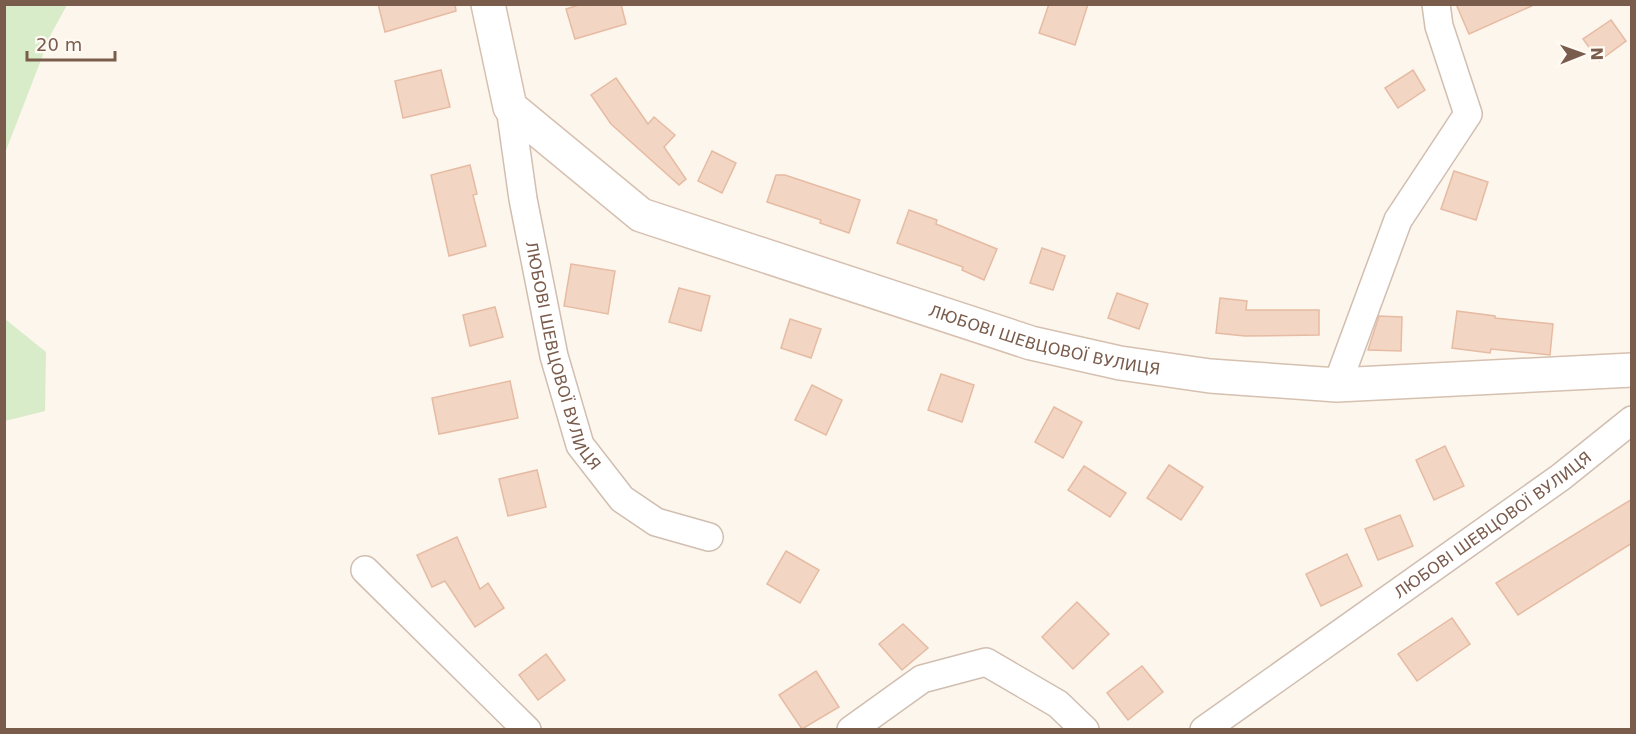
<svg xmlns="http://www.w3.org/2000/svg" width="1636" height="734" font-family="'DejaVu Sans',sans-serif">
<rect width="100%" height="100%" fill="#fdf6ec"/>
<g fill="#d8ecc9">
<path d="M 5,4 L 67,5 L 51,34 L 5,153 Z"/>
<path d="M 5,319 L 46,352 L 45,411 L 5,421 Z"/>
</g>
<g fill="#f3d5c3" stroke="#e6bba3" stroke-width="1.5">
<path d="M 378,4 L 455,4 L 456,11 L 385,32 Z"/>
<path d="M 582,4 L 621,4 L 626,24 L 575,39 L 566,9 Z"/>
<path d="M 1049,4 L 1088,4 L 1075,45 L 1039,33 Z"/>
<path d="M 1456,4 L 1536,4 L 1469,34 Z"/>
<path d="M 1611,20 L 1626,41 L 1599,61 L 1583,39 Z"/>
<path d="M 441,70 L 450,107 L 403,118 L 395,81 Z"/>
<path d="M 1413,70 L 1425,90 L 1398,108 L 1385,88 Z"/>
<path d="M 616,78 L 648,124 L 654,117 L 675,135 L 664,147 L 686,179 L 679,185 L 611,124 L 591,95 Z"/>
<path d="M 712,151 L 736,163 L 722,193 L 698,181 Z"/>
<path d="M 470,165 L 477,194 L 473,195 L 486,246 L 449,256 L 431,175 Z"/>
<path d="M 1454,171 L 1488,182 L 1476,220 L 1441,209 Z"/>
<path d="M 776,175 L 785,175 L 860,200 L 849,233 L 820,223 L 821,220 L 767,202 Z"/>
<path d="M 909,210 L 937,220 L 936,224 L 997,249 L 984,280 L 962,270 L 963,267 L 897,243 Z"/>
<path d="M 1042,248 L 1065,256 L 1053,290 L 1030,283 Z"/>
<path d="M 571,264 L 615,271 L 608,314 L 564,306 Z"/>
<path d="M 679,288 L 710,296 L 701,331 L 669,322 Z"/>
<path d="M 1117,293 L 1148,304 L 1139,329 L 1108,318 Z"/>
<path d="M 1220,298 L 1247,301 L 1246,310 L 1319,310 L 1319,335 L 1245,336 L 1216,333 Z"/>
<path d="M 495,307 L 503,337 L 470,346 L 463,315 Z"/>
<path d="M 1457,311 L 1495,316 L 1495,318 L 1553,324 L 1550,355 L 1491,349 L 1490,353 L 1452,348 Z"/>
<path d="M 1379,316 L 1402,317 L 1401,351 L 1368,350 Z"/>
<path d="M 790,319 L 821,329 L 811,358 L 781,348 Z"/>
<path d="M 941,374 L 974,385 L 962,422 L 928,410 Z"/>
<path d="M 510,381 L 518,418 L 439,434 L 432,398 Z"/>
<path d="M 812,385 L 842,400 L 826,435 L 795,420 Z"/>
<path d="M 1054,407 L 1082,422 L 1063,458 L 1035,442 Z"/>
<path d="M 1445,446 L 1464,486 L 1434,500 L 1416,460 Z"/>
<path d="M 1169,465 L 1203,487 L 1181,520 L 1147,498 Z"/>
<path d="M 1084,466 L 1126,493 L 1110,517 L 1068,490 Z"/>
<path d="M 537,470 L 546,507 L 508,516 L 499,479 Z"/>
<path d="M 1632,499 L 1632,543 L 1518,615 L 1496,583 Z"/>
<path d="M 1400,515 L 1413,546 L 1378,560 L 1365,529 Z"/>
<path d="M 457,537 L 480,589 L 488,583 L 504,608 L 475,627 L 445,581 L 432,587 L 417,555 Z"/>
<path d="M 786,551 L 819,570 L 800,603 L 767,584 Z"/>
<path d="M 1347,554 L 1362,586 L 1321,606 L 1306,574 Z"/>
<path d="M 1077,602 L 1109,634 L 1073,669 L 1042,637 Z"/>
<path d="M 1452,618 L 1470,644 L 1417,681 L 1398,654 Z"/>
<path d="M 903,624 L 928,648 L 902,670 L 879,644 Z"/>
<path d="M 546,654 L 565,680 L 538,700 L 519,675 Z"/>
<path d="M 1142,666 L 1163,692 L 1128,720 L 1107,693 Z"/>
<path d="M 816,671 L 839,707 L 802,729 L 779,695 Z"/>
</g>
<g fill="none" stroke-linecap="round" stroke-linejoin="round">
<g stroke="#d1beb0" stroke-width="30">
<g id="street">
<path id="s1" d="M 510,107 L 523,199 L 554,356 L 580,445 L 622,499 L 656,522 L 709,537"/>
<path d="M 1337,385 L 1398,220 L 1468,114 L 1439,26 L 1436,4"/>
<path d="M 365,570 L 527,730"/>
<path d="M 851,730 L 922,679 L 986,662 L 1058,704 L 1085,730"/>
<path id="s2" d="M 1204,730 L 1561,477 L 1632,420"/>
</g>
</g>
<g stroke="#d6c0b0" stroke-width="36">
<g id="secondary">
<path id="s3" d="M 488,4 L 510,107 L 641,215 L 1031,343 L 1120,363 L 1210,376 L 1337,385 L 1632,370"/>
</g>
</g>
<use href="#street" stroke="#fff" stroke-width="27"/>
<use href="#secondary" stroke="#fff" stroke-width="33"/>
</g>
<g text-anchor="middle" stroke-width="4.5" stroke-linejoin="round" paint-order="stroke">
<g font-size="16" fill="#7a5c4d" stroke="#fffaf3">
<text dy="6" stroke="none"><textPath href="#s3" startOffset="698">ЛЮБОВІ ШЕВЦОВОЇ ВУЛИЦЯ</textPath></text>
<text dy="6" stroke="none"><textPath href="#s1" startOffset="255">ЛЮБОВІ ШЕВЦОВОЇ ВУЛИЦЯ</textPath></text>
<text dy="6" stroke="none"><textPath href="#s2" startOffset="354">ЛЮБОВІ ШЕВЦОВОЇ ВУЛИЦЯ</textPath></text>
</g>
</g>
<rect width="1636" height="734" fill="none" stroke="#7a5c4d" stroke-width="12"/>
<g transform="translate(1582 54) rotate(89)" stroke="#fffaf3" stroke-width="4.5" paint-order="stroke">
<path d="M0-4.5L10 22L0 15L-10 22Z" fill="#7a5c4d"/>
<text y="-9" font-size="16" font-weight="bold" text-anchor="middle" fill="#7a5c4d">N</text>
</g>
<path d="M27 51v9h88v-9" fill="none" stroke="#7a5c4d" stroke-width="3"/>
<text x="36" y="51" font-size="18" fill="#7a5c4d" stroke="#fffaf3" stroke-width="4.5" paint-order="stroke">20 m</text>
</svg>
